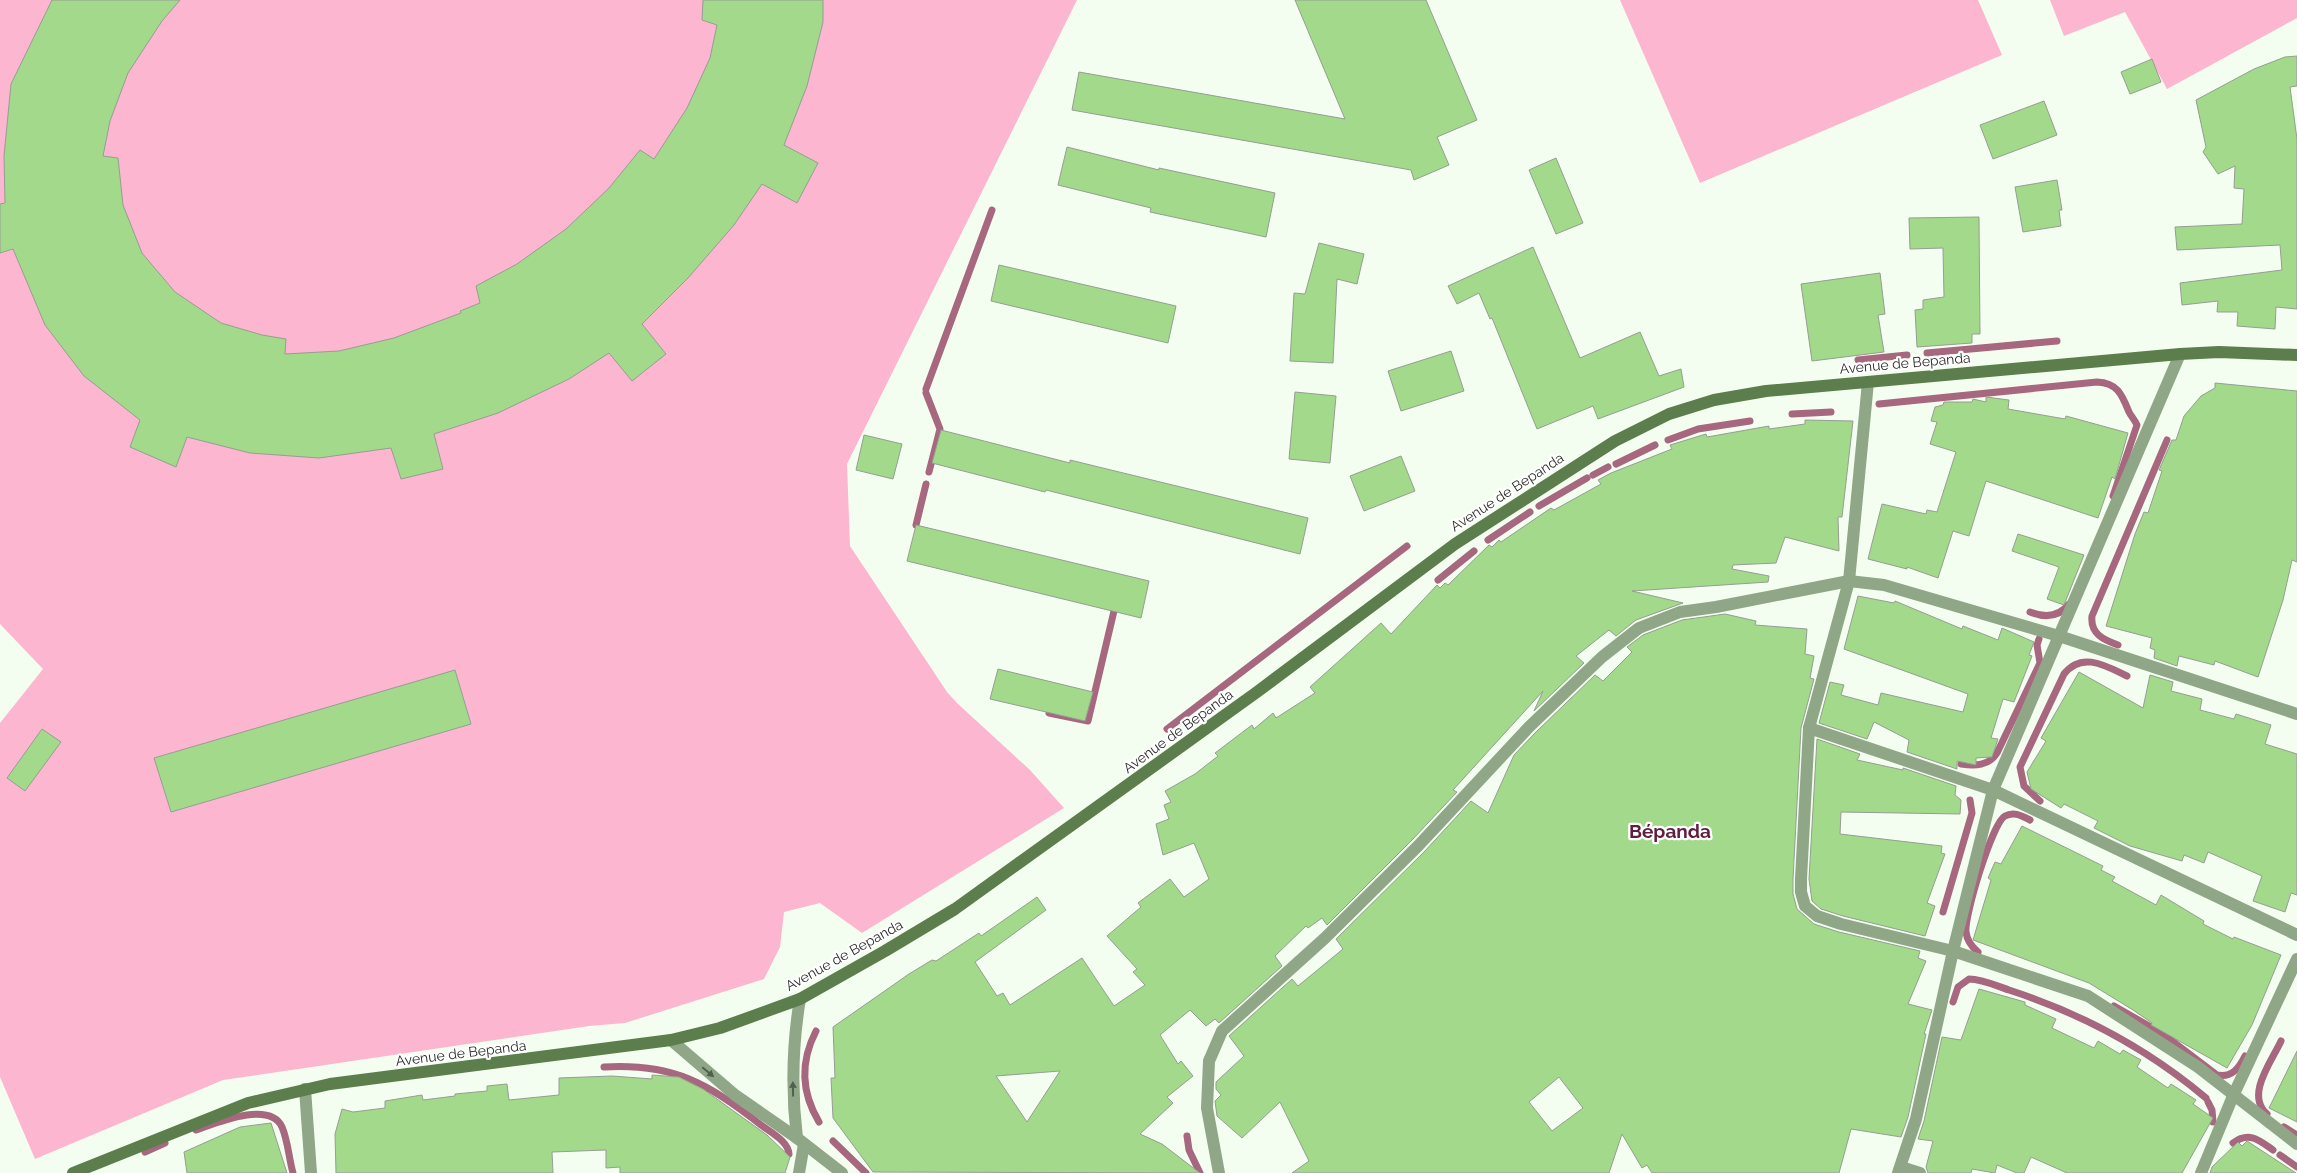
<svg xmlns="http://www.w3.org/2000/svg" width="2297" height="1173" font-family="Raleway,sans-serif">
<rect width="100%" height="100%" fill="#f4fef0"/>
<g fill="#fcb6cf">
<path d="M 0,0 L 1077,0 L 847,464 L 850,546 L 947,692 L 957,703 L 1030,770 L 1064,808 L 862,933 L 820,903 L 784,912 L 780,947 L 764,979 L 625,1023 L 589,1026 L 223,1080 L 35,1159 L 0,1077 L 0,723 L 43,669 L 0,624 Z"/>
<path d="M 1620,0 L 1978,0 L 2002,55 L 1700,183 Z"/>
<path d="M 2050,0 L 2297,0 L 2297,18 L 2167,89 L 2125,12 L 2064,36 Z"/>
</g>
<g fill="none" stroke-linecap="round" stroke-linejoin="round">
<g stroke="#a7677f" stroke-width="7">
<path d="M 1927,353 L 2057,341"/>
<path d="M 1858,360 L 1907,355"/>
<path d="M 926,389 L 992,210"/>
<path d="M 926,393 L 940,429 L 929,472"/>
<path d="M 1879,404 L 2097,382 C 2118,383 2122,395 2129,412 C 2131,416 2135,420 2137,425 L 2113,496"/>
<path d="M 1792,414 L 1831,412"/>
<path d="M 1668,440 L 1698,429 L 1750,421"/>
<path d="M 1616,464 L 1655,445"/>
<path d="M 1593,475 L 1608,467"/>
<path d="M 1539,506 L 1587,478"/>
<path d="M 916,525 L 926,484"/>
<path d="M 1488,540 L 1530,512"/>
<path d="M 1438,580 L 1474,551"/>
<path d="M 2030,612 C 2045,618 2059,617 2069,604"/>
<path d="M 2118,645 C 2104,640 2090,634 2092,616 L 2167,440"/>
<path d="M 1049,713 L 1088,721 L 1114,611"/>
<path d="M 1167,729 L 1407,546"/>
<path d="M 1961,764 C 1975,766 1989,766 1997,753 L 2040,663 L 2037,645 L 2039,639"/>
<path d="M 2040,801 L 2024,786 L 2020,767 L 2064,674 C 2082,651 2106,666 2127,676"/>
<path d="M 1943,912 L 1972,813 L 1970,800"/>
<path d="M 1978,952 C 1972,947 1967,941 1966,932 C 1964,917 1992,823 2005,816 C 2014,811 2022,816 2030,820"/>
<path d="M 1953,1002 L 1958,987 L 1969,979 C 1982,979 1997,986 2009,990 C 2080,1013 2149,1050 2206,1098"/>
<path d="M 2114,1006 L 2163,1034 L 2217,1075 C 2232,1078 2239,1068 2245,1056"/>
<path d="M 816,1031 C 800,1062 801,1092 819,1122"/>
<path d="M 604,1067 C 673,1063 708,1083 761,1125 C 770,1132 788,1141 789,1154"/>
<path d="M 2208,1102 L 2212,1110 L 2213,1122"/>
<path d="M 2267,1114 C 2245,1095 2272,1061 2281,1041"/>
<path d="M 2284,1127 L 2297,1135"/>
<path d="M 196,1130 C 216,1123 270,1100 282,1127 C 288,1141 289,1159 293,1173"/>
<path d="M 1187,1136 L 1189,1150 L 1200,1173"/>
<path d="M 833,1141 L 866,1173"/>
<path d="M 2233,1143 C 2249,1131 2259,1140 2273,1150"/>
<path d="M 145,1152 L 165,1143"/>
<path d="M 2280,1155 L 2297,1167"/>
</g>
</g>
<g fill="#a2d98a" stroke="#959e92" fill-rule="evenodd">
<path d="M 52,0 L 180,0 L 162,21 L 128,73 L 110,121 L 103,156 L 118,158 L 123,205 L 142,253 L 175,292 L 221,323 L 262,335 L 286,339 L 285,354 L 339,351 L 394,338 L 461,313 L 460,311 L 480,303 L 476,286 L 517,264 L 566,229 L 609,188 L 640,150 L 654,159 L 687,108 L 710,58 L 717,25 L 702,20 L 703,0 L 823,0 L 823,22 L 807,86 L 784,145 L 818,163 L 797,203 L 762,184 L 734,225 L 688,278 L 642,324 L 666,354 L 632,381 L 609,353 L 569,379 L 498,413 L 434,434 L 443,469 L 401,479 L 391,448 L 319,458 L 250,453 L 187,437 L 176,467 L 130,447 L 140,420 L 84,376 L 45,325 L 13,249 L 0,253 L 0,204 L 5,203 L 4,156 L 11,84 Z"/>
<path d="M 1295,0 L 1426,0 L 1477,120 L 1437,137 L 1449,165 L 1414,180 L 1411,170 L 1072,110 L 1079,72 L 1345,119 Z"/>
<path d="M 2297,56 L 2297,86 L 2290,87 L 2297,139 L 2297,309 L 2276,307 L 2275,329 L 2237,326 L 2238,312 L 2217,312 L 2218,301 L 2182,305 L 2180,283 L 2282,270 L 2280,245 L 2177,250 L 2175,227 L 2242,224 L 2244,189 L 2234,188 L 2235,166 L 2218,174 L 2203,152 L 2206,147 L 2196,100 L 2254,69 L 2285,57 Z"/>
<path d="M 2152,59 L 2161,82 L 2130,94 L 2121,72 Z"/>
<path d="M 2044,101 L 2057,135 L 1993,159 L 1980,125 Z"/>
<path d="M 1067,147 L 1159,170 L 1159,168 L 1275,193 L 1266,237 L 1150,212 L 1151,208 L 1058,185 Z"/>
<path d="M 1556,158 L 1583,223 L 1556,234 L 1529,170 Z"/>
<path d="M 2057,180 L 2062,210 L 2059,210 L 2061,226 L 2023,232 L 2015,187 Z"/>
<path d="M 1979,217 L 1980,334 L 1972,334 L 1972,343 L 1917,347 L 1915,310 L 1923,309 L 1923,300 L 1944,297 L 1943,248 L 1910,249 L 1909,218 Z"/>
<path d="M 1319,243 L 1364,254 L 1357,284 L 1337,279 L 1333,363 L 1290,361 L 1294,293 L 1305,294 Z"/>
<path d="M 1533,247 L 1580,358 L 1640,332 L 1659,376 L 1681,369 L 1684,387 L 1598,419 L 1593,406 L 1537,429 L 1492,318 L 1490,319 L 1479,293 L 1457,304 L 1448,286 Z"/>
<path d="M 999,265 L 1176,306 L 1168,343 L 991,301 Z"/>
<path d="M 1880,273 L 1885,314 L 1878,315 L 1884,352 L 1812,361 L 1801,284 Z"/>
<path d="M 1451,351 L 1464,391 L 1401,411 L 1388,371 Z"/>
<path d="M 2215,383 L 2297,391 L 2297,562 L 2292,560 L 2283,600 L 2258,677 L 2215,661 L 2214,665 L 2179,656 L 2177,666 L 2154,658 L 2155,650 L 2150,648 L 2152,638 L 2106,626 L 2135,534 L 2144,512 L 2148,513 L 2162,471 L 2159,470 L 2172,440 L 2176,440 L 2184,416 L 2201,396 L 2215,388 Z"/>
<path d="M 1295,392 L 1336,396 L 1330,463 L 1289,459 Z"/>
<path d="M 1986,397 L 2009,400 L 2008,409 L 2065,419 L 2066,416 L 2128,433 L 2115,479 L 2112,477 L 2098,518 L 1986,481 L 1969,536 L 1953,531 L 1938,578 L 1907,567 L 1907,569 L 1868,559 L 1882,504 L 1926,514 L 1927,510 L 1937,512 L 1956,452 L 1930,444 L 1937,422 L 1931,421 L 1935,407 L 1943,405 L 1944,402 L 1972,402 L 1973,399 L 1986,402 Z"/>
<path d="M 1805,420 L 1853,421 L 1842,517 L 1838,517 L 1839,551 L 1785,537 L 1776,563 L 1733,565 L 1732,569 L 1769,576 L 1768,582 L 1632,591 L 1683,603 L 1636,620 L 1616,636 L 1609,630 L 1576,656 L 1584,663 L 1534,711 L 1543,691 L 1453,790 L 1457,792 L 1412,840 L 1327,925 L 1322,918 L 1308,928 L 1306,926 L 1275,956 L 1282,966 L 1219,1023 L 1215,1019 L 1206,1026 L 1190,1010 L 1160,1035 L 1178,1064 L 1181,1061 L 1193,1076 L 1167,1097 L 1173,1103 L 1140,1134 L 1162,1144 L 1200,1173 L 873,1172 L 833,1118 L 831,1078 L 835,1078 L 833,1027 L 909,974 L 932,960 L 936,961 L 979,933 L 981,936 L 1037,897 L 1046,910 L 975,962 L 997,996 L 1003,993 L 1010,1005 L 1082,958 L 1114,1006 L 1145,985 L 1133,972 L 1137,969 L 1107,936 L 1141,907 L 1138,903 L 1170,879 L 1184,897 L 1209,879 L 1194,843 L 1163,855 L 1156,824 L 1169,819 L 1164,805 L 1171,802 L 1165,791 L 1195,774 L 1218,756 L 1215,753 L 1252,725 L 1254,729 L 1273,713 L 1276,718 L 1315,693 L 1310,687 L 1381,623 L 1391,634 L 1437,585 L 1440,588 L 1445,583 L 1448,585 L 1489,545 L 1492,547 L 1499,540 L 1501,542 L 1551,508 L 1554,510 L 1601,484 L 1598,480 L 1611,473 L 1672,449 L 1670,445 L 1706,434 L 1707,437 L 1769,426 L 1769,429 L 1805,424 ZM 1060,1071 L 1027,1122 L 996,1076 Z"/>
<path d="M 941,430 L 1070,463 L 1070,460 L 1308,518 L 1300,554 L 1046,490 L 1045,492 L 932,463 Z"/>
<path d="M 864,435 L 902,444 L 893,479 L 856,470 Z"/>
<path d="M 1401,456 L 1415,491 L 1364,511 L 1350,476 Z"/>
<path d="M 916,525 L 1149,581 L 1141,618 L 907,561 Z"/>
<path d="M 2018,534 L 2084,555 L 2064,605 L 2047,599 L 2059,567 L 2012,551 Z"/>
<path d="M 1858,596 L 1894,603 L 1895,601 L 1962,629 L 1963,626 L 1998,640 L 2002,628 L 2034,642 L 2029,655 L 2032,656 L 2014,702 L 2003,699 L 1991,738 L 1998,739 L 1992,757 L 1976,758 L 1976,765 L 1957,761 L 1957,769 L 1907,752 L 1909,740 L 1874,722 L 1867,739 L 1819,723 L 1830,682 L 1844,685 L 1841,695 L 1878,705 L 1881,693 L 1963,712 L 1968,694 L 1844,649 Z"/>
<path d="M 1725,614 L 1756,621 L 1755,625 L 1807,629 L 1805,654 L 1814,656 L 1810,678 L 1814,679 L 1801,728 L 1793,879 L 1793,894 L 1797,909 L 1814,924 L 1839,932 L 1920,951 L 1918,958 L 1926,961 L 1908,1004 L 1932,1010 L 1924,1034 L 1926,1034 L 1908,1117 L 1901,1137 L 1851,1129 L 1839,1173 L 1652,1173 L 1647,1165 L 1642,1168 L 1622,1134 L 1609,1173 L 1292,1173 L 1309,1161 L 1280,1102 L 1242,1138 L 1217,1116 L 1215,1101 L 1221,1095 L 1216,1089 L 1216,1082 L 1244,1056 L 1229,1036 L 1292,979 L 1298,986 L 1343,949 L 1336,939 L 1424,852 L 1471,801 L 1488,813 L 1514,755 L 1535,733 L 1595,675 L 1603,681 L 1632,652 L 1627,647 L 1643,635 L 1682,620 ZM 1559,1077 L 1583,1108 L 1552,1131 L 1529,1102 Z"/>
<path d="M 998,669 L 1093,692 L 1085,721 L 990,699 Z"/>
<path d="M 455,670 L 471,724 L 171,812 L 154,758 Z"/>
<path d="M 2079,672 L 2143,708 L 2150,675 L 2173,682 L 2171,691 L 2202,699 L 2200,710 L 2234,719 L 2236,714 L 2271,725 L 2265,744 L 2297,754 L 2297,895 L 2291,893 L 2285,912 L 2253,901 L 2262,876 L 2208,852 L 2204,863 L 2184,855 L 2182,861 L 2130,846 L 2094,828 L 2098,821 L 2064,804 L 2061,808 L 2031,789 L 2027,772 L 2046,741 L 2041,738 Z"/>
<path d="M 42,729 L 61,742 L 25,791 L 7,778 Z"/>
<path d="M 1817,739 L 1860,754 L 1857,760 L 1903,770 L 1903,768 L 1956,786 L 1955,795 L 1961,800 L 1960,814 L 1841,812 L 1840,834 L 1942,846 L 1941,853 L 1945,854 L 1927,903 L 1935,906 L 1925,936 L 1843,916 L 1821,909 L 1812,901 L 1809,879 Z"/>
<path d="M 2022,826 L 2103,866 L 2101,870 L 2115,877 L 2112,881 L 2156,905 L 2161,895 L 2204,921 L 2203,924 L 2233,939 L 2234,937 L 2281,955 L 2252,1025 L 2227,1068 L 2151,1025 L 2152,1023 L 2133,1010 L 2089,983 L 1973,940 L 1991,880 L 1988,878 L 1995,862 L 2001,864 Z"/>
<path d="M 1979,989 L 2025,1002 L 2025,1005 L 2056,1019 L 2052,1028 L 2094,1048 L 2098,1041 L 2120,1054 L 2123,1050 L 2141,1060 L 2137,1067 L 2168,1088 L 2171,1084 L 2196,1100 L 2193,1104 L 2213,1118 L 2182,1173 L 2067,1173 L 2031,1157 L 2024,1173 L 2017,1173 L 1997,1165 L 1995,1173 L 1972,1169 L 1971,1173 L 1928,1173 L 1926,1167 L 1933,1141 L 1918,1139 L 1924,1121 L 1942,1037 L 1961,1040 Z"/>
<path d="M 2297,1051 L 2297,1122 L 2269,1108 Z"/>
<path d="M 652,1075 L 679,1077 L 703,1089 L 767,1135 L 790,1157 L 785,1173 L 620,1173 L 620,1167 L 606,1168 L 606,1150 L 552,1152 L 553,1173 L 336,1173 L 335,1134 L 342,1109 L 353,1112 L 385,1108 L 385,1101 L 422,1095 L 423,1100 L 455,1096 L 455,1094 L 487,1091 L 487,1086 L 507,1084 L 509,1100 L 559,1095 L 559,1078 L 612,1076 L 652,1079 Z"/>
<path d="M 271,1123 L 287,1173 L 187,1173 L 184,1152 L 240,1127 Z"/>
<path d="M 2247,1141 L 2296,1173 L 2210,1173 L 2212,1167 L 2238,1142 L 2242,1146 Z"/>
</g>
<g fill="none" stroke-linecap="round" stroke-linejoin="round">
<g stroke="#8fa786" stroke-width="12">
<path d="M 1868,382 L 1849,581 L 1809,728 L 1801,879 L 1801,892 L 1805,906 L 1817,916 L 1841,924 L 1953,951 L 2088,996 L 2198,1067 L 2297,1144"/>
<path d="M 1809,728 L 1993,790 L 2297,935"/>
<path d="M 671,1040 L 735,1095 L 797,1138 L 842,1173"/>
<path d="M 305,1089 L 311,1173"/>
<path d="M 797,1138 C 791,1089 792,1047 800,999"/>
<path d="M 1901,1167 L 1920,1173"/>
<path d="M 799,1173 L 804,1144"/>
<path d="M 1219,1173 L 1207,1108 L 1209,1061 L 1222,1031 L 1325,938 L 1418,846 L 1529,727 L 1602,657 L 1639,628 L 1680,612 L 1716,607 L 1849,581 L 1884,585 L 2059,636 L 2297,714"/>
<path d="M 1898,1173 L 1916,1119 L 1953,951 L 1993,790 L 2180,354"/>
<path d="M 2201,1173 L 2233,1096 L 2297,959"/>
</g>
<path stroke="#5c7e4d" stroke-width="12" d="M 73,1173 L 248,1103 L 330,1084 L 671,1040 L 720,1028 L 800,999 L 885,951 L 955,909 L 1257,692 L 1455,544 L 1615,441 L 1669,414 L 1714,400 L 1766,391 L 2180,354 L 2219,352 L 2297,355"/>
</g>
<defs><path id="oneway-solid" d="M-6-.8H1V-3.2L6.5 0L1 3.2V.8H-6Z" transform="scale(1.25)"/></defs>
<g fill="#525e4e">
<use href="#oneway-solid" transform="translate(708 1072) rotate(40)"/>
<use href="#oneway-solid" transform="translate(793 1089) rotate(-91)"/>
</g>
<g text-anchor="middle" stroke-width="4.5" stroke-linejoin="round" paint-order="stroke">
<g font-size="14" fill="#2a2e28" stroke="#fff">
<text transform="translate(1905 363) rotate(-5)" y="5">Avenue de Bepanda</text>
<text transform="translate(1507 492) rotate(-33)" y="5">Avenue de Bepanda</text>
<text transform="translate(1178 731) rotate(-36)" y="5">Avenue de Bepanda</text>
<text transform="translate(844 955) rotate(-29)" y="5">Avenue de Bepanda</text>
<text transform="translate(461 1053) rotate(-7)" y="5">Avenue de Bepanda</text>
</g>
<g font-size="19" font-weight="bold" fill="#601e3c" stroke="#fff">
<text x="1670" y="838">Bépanda</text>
</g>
</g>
</svg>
